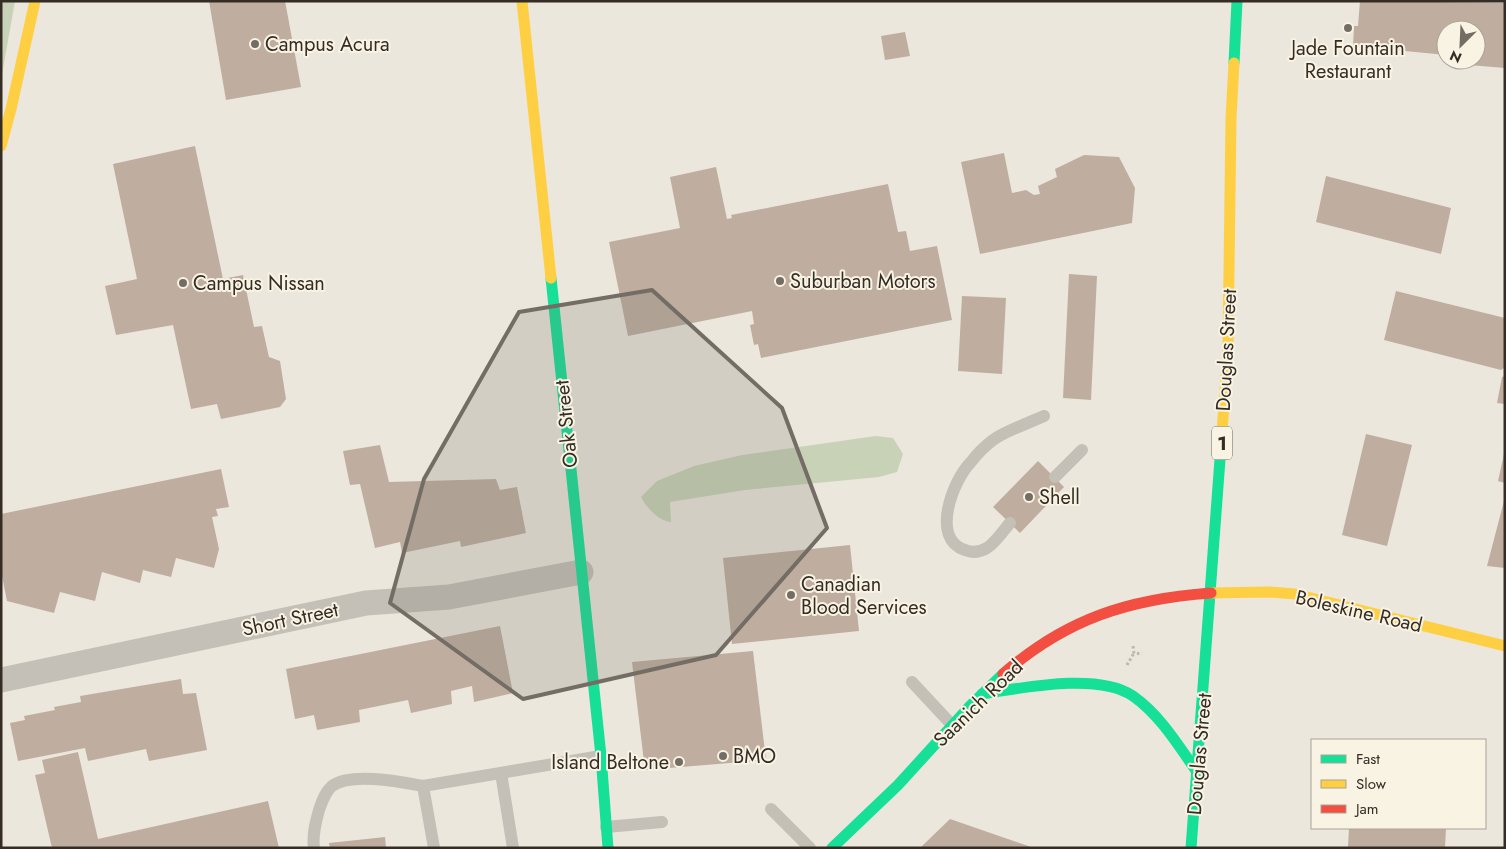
<svg xmlns="http://www.w3.org/2000/svg" width="1506" height="849" font-family="Jost,sans-serif">
<rect width="100%" height="100%" fill="#ebe7dd"/>
<g fill="#c8d2b7">
<path d="M 1,1 L 15,1 L 1,80 Z"/>
<path d="M 876,436 L 893,438 L 903,454 L 897,472 L 879,477 L 745,490 L 670,502 L 671,522 C 658,521 646,507 641,497 L 657,481 L 694,466 L 742,455 Z"/>
</g>
<g fill="#bfae9f">
<path d="M 209,1 L 285,1 L 301,87 L 226,100 Z"/>
<path d="M 1360,1 L 1505,3 L 1505,68 L 1469,65 L 1469,60 L 1476,60 L 1476,30 L 1446,30 L 1446,55 L 1353,46 L 1354,26 L 1358,26 Z"/>
<path d="M 905,32 L 910,56 L 885,60 L 881,36 Z"/>
<path d="M 195,146 L 223,279 L 243,275 L 254,327 L 262,326 L 269,357 L 280,361 L 286,399 L 280,407 L 221,419 L 217,404 L 191,409 L 173,325 L 116,335 L 105,286 L 137,279 L 113,164 Z"/>
<path d="M 1004,153 L 1012,193 L 1026,190 L 1034,195 L 1040,194 L 1038,186 L 1057,177 L 1055,169 L 1084,155 L 1119,157 L 1135,188 L 1132,223 L 980,254 L 961,162 Z"/>
<path d="M 716,167 L 727,219 L 732,218 L 731,215 L 888,184 L 898,232 L 906,231 L 910,251 L 937,246 L 952,320 L 761,358 L 758,344 L 754,345 L 750,325 L 754,324 L 752,311 L 628,336 L 609,242 L 680,228 L 670,177 Z"/>
<path d="M 1326,176 L 1451,208 L 1441,254 L 1316,222 Z"/>
<path d="M 1069,274 L 1097,276 L 1091,400 L 1063,398 Z"/>
<path d="M 1396,291 L 1505,318 L 1505,367 L 1501,370 L 1384,340 Z"/>
<path d="M 962,296 L 1006,298 L 1002,374 L 958,371 Z"/>
<path d="M 1505,376 L 1505,404 L 1497,403 L 1502,377 Z"/>
<path d="M 1366,434 L 1412,445 L 1387,546 L 1342,535 Z"/>
<path d="M 380,445 L 389,482 L 496,479 L 500,490 L 517,487 L 526,533 L 461,547 L 460,541 L 402,553 L 400,542 L 375,548 L 360,484 L 350,485 L 343,451 Z"/>
<path d="M 1504,454 L 1505,454 L 1505,483 L 1498,481 Z"/>
<path d="M 1038,461 L 1064,487 L 1020,533 L 993,507 Z"/>
<path d="M 221,469 L 229,507 L 216,509 L 218,516 L 212,517 L 219,549 L 214,568 L 176,558 L 171,577 L 143,570 L 140,583 L 102,572 L 95,601 L 60,592 L 54,613 L 7,601 L 1,571 L 1,514 Z"/>
<path d="M 1504,501 L 1505,568 L 1487,566 Z"/>
<path d="M 850,545 L 859,631 L 732,644 L 723,558 Z"/>
<path d="M 500,626 L 513,693 L 474,702 L 472,686 L 451,691 L 452,704 L 411,713 L 408,700 L 359,710 L 360,722 L 317,730 L 314,715 L 295,719 L 286,669 Z"/>
<path d="M 753,651 L 766,760 L 645,770 L 632,662 Z"/>
<path d="M 181,679 L 183,694 L 196,693 L 207,750 L 149,761 L 146,749 L 88,761 L 85,748 L 18,761 L 10,723 L 25,720 L 24,716 L 55,710 L 54,707 L 81,702 L 80,696 Z"/>
<path d="M 78,752 L 98,839 L 268,801 L 279,848 L 52,848 L 35,775 L 45,773 L 42,760 Z"/>
<path d="M 950,819 L 1031,847 L 1031,848 L 920,848 Z"/>
<path d="M 1349,828 L 1446,828 L 1445,848 L 1348,848 Z"/>
<path d="M 385,837 L 386,848 L 330,848 L 329,843 Z"/>
</g>
<g fill="none" stroke-linecap="round" stroke-linejoin="round">
<g stroke="#bdb7af" stroke-width="3" stroke-dasharray="2.5 2.5" stroke-linecap="butt">
<path d="M 1133,646 L 1134,653 L 1142,654"/>
<path d="M 1127,665 L 1134,653"/>
</g>
<g stroke="#c4bfb7" stroke-width="12">
<path d="M 1055,477 L 1082,450"/>
<path d="M 1010,523 C 1003,531 995,543 987,548 C 980,552 972,553 965,550 C 930,539 953,480 971,462 C 977,454 985,446 993,440 C 1005,431 1029,423 1044,416"/>
<path d="M 912,682 L 952,725"/>
<path d="M 501,773 L 513,848"/>
<path d="M 771,809 L 810,848"/>
<path d="M 606,827 L 662,822"/>
<path d="M 314,848 C 312,835 316,821 319,810 C 322,802 325,792 332,786 C 351,772 401,782 423,786"/>
<path d="M 434,848 L 423,786 L 601,756"/>
</g>
<path stroke="#c4bfb7" stroke-width="25" d="M 1,680 L 366,603 L 449,597 L 581,572"/>
<g stroke="#16e098" stroke-width="11">
<path d="M 1234,63 L 1237,1"/>
<path d="M 551,278 L 601,756 L 608,848"/>
<path d="M 982,694 C 1022,688 1098,672 1133,696 C 1160,715 1178,745 1197,772"/>
<path d="M 832,848 L 898,785 L 970,706 L 1003,674"/>
<path d="M 1191,848 L 1221,446"/>
</g>
<g stroke="#ffcf43" stroke-width="11">
<path d="M 522,1 L 551,278"/>
<path d="M 1,146 L 11,109 L 35,1"/>
<path d="M 1221,446 L 1228,348 L 1231,118 L 1234,63"/>
<path d="M 1211,593 L 1269,592 L 1295,594 L 1505,646"/>
</g>
<path stroke="#f24e42" stroke-width="11" d="M 1003,674 C 1066,619 1128,599 1211,593"/>
</g>
<path fill="#746d65" fill-opacity="0.2" stroke="#746d65" stroke-width="4" stroke-linejoin="round" d="M 652,290 L 782,408 L 827,528 L 716,655 L 523,699 L 390,603 L 424,479 L 519,312 Z"/>
<g fill="#746d65" stroke="#f9f3e3" stroke-width="2">
<circle cx="1348" cy="28" r="5"/>
<circle cx="255" cy="44" r="5"/>
<circle cx="780" cy="281" r="5"/>
<circle cx="183" cy="283" r="5"/>
<circle cx="1029" cy="497" r="5"/>
<circle cx="791" cy="595" r="5"/>
<circle cx="723" cy="756" r="5"/>
<circle cx="679" cy="762" r="5"/>
</g>
<g text-anchor="middle" stroke-width="4" stroke-linejoin="round" paint-order="stroke">
<rect fill="#f9f3e3" stroke="#6f685e" stroke-width="1" x="1212" y="426.5" width="20" height="33" rx="4"/>
<g font-size="19" font-weight="bold" fill="#342c25">
<text x="1222" y="450">1</text>
</g>
<g font-size="20" fill="#342c25" stroke="#f9f3e3" text-anchor="start">
<text x="265" y="51">Campus Acura</text>
<text x="1348" y="55" text-anchor="middle">Jade Fountain<tspan x="1348" dy="23">Restaurant</tspan></text>
<text x="790" y="288">Suburban Motors</text>
<text x="193" y="290">Campus Nissan</text>
<text x="1039" y="504">Shell</text>
<text x="801" y="591">Canadian<tspan x="801" dy="23">Blood Services</tspan></text>
<text x="733" y="763">BMO</text>
<text x="669" y="769" text-anchor="end">Island Beltone</text>
</g>
<g font-size="20" fill="#342c25" stroke="#f9f3e3">
<text transform="translate(1226 350) rotate(-87)" y="7">Douglas Street</text>
<text transform="translate(566 424) rotate(-96)" y="7">Oak Street</text>
<text transform="translate(1359 611) rotate(13)" y="7">Boleskine Road</text>
<text transform="translate(290 619) rotate(-12)" y="7">Short Street</text>
<text transform="translate(978 703) rotate(-44)" y="7">Saanich Road</text>
<text transform="translate(1199 754) rotate(-85)" y="7">Douglas Street</text>
</g>
</g>
<rect width="1506" height="849" fill="none" stroke="#342c25" stroke-width="5"/>
<rect x="1311" y="739" width="175" height="90" fill="#f9f3e3" stroke="#aaa397"/>
<rect x="1321" y="755" width="25" height="8" fill="#16e098" stroke="#aaa397"/>
<text x="1356" y="764" font-size="15" fill="#342c25">Fast</text>
<rect x="1321" y="780" width="25" height="8" fill="#ffcf43" stroke="#aaa397"/>
<text x="1356" y="789" font-size="15" fill="#342c25">Slow</text>
<rect x="1321" y="805" width="25" height="8" fill="#f24e42" stroke="#aaa397"/>
<text x="1356" y="814" font-size="15" fill="#342c25">Jam</text>
<g transform="translate(1461 45) rotate(204)"><circle r="24" fill="#f9f3e3" stroke="#aaa397"/>
<path d="M0-4L9 19L0 12L-9 19Z" fill="#746d65"/>
<text y="-8" font-size="14" font-weight="bold" text-anchor="middle" fill="#342c25">N</text>
</g>
</svg>
